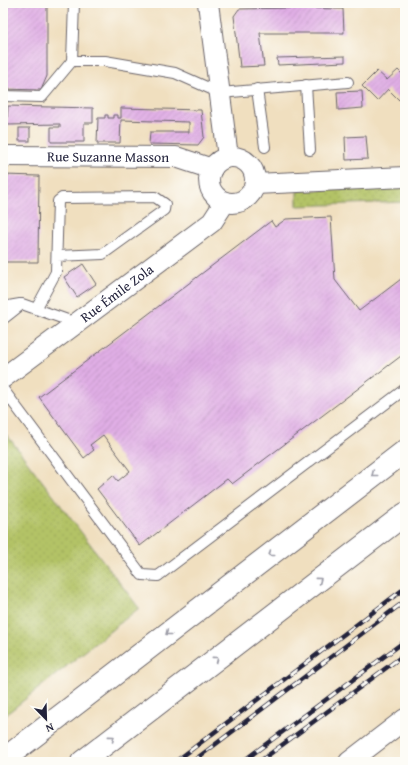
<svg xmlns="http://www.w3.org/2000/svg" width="408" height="765" font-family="'Gentium Book Plus',serif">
<defs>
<pattern id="garden-dots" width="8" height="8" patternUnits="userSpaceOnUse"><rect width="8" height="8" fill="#b3c366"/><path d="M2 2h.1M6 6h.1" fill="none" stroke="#9aa759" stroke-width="1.8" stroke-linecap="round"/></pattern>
<pattern id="building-hatch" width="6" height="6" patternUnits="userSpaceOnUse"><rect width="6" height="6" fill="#e0aee5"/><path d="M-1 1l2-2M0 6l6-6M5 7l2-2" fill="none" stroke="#c095c5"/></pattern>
</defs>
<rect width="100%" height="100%" fill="#fdfcf7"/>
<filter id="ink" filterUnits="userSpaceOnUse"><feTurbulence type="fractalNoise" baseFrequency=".025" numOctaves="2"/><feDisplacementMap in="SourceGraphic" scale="8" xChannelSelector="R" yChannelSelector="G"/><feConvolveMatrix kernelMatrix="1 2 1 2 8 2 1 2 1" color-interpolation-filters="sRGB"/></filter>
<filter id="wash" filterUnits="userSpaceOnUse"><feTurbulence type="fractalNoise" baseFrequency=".012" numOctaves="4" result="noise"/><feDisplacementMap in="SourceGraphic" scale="16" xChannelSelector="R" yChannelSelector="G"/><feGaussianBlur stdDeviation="0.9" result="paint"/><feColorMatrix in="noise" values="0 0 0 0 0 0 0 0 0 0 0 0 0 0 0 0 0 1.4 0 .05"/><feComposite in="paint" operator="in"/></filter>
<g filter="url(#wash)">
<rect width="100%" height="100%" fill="#f0dfbf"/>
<g fill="url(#garden-dots)" stroke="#6a7250">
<path d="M 405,186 L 405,202 L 297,206 L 297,191 Z"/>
<path d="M 7,435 L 139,608 L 3,717 L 3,439 Z"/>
</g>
<g id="blocks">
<g fill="url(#building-hatch)">
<path d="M 3,3 L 47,3 L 47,76 L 41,90 L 3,89 Z"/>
<path d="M 292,8 L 343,9 L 344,33 L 260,33 L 264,66 L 240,67 L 234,16 L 239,9 Z"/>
<path d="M 345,56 L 345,62 L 278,65 L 277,58 Z"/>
<path d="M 398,70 L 405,77 L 405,94 L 399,100 L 388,89 L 377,101 L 362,86 L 377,71 L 387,80 Z"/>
<path d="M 362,91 L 363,108 L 338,110 L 337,92 Z"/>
<path d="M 8,106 L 93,108 L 93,123 L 84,123 L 84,142 L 51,142 L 51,127 L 60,127 L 60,124 L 7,125 Z"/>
<path d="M 121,108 L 201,110 L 204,137 L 198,145 L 149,144 L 150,132 L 189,132 L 189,122 L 121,120 L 120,143 L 97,143 L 98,118 L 105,118 L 105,115 L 108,115 L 108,118 L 113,118 L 113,115 L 118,115 L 118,118 L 121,118 Z"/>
<rect x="19" y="128" width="11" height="13"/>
<path d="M 366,136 L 368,159 L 346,160 L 345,137 Z"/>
<path d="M 3,175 L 39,176 L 38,262 L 3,262 Z"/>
<path d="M 331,217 L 335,280 L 359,311 L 405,276 L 405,353 L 232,484 L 227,479 L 140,546 L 97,489 L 113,475 L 118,481 L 130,471 L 103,435 L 90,445 L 94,450 L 84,458 L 39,397 L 271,221 L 275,227 L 286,219 Z"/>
<path d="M 83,264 L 96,284 L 77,297 L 64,277 Z"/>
<path d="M 405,612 L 405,620 L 401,615 Z"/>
</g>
</g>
</g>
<g filter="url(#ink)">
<use href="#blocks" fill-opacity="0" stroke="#6a6469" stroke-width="1"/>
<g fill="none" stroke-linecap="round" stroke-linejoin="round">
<g stroke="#6a6469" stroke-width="12">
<g id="lane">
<path d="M 72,61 L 74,3"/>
<path d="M 306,85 L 310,150"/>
<path d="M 257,89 L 265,147"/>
<path d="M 3,96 L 42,97 L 72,61 L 105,61 L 175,73 L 220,93 L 348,82"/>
<path d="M 3,307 L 20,304"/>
<path d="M 36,309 L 56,272 L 58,201 L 62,198 L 155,197 L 165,204 L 164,210 L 103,254 L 57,256"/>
<path d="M 3,319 L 22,304 L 76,323"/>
<path d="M 3,389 L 142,575 L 158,576 L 405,389"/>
</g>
</g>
<g stroke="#6a6469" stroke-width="22">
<g id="street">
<path d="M 208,3 L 228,157"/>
<path id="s1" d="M 3,156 L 176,157 L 212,169"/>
<circle cx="232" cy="180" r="23"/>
<path d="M 255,184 L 405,177"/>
<path id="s2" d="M 3,378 L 212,222 L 225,202"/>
<path d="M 349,762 L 405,719"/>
</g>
</g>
<g stroke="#6a6469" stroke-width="24">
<g id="highway">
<path d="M 3,760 L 405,451"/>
<path d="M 82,762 L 405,514"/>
</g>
</g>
<use href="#lane" stroke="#fff" stroke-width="10"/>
<use href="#street" stroke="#fff" stroke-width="20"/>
<use href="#highway" stroke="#fff" stroke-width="22"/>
<g stroke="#22223b" stroke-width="4.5">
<g id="rail">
<path d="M 175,762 L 405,588"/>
<path d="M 192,762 L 405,601"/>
<path d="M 242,762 L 405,641"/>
<path d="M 259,762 L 405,654"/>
</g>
</g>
<use href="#rail" stroke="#fdfcf7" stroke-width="3" stroke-dasharray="9" stroke-linecap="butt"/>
</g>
<defs><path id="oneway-chevron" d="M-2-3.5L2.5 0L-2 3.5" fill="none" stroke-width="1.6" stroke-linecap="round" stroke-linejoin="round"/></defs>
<g stroke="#9c9ca7">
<use href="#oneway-chevron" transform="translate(374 474) rotate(142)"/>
<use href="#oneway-chevron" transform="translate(271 554) rotate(142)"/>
<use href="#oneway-chevron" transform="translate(319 580) rotate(-37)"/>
<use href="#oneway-chevron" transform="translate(168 633) rotate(142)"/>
<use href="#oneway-chevron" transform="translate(216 659) rotate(-37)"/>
<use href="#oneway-chevron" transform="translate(112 738) rotate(-37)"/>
</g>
</g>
<g text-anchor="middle" stroke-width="3.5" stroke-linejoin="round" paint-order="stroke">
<g font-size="14" fill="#22223b" stroke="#fdfcf7">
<text dy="5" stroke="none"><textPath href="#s1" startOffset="105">Rue Suzanne Masson</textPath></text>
<text dy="5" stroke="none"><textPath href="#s2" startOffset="142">Rue Émile Zola</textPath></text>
</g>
</g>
<rect width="408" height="765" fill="none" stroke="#fdfcf7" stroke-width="16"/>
<g transform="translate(46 719) rotate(157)" stroke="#fdfcf7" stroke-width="3" paint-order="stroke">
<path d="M0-3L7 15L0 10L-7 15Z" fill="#22223b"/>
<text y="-6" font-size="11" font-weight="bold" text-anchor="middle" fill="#22223b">N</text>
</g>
</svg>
